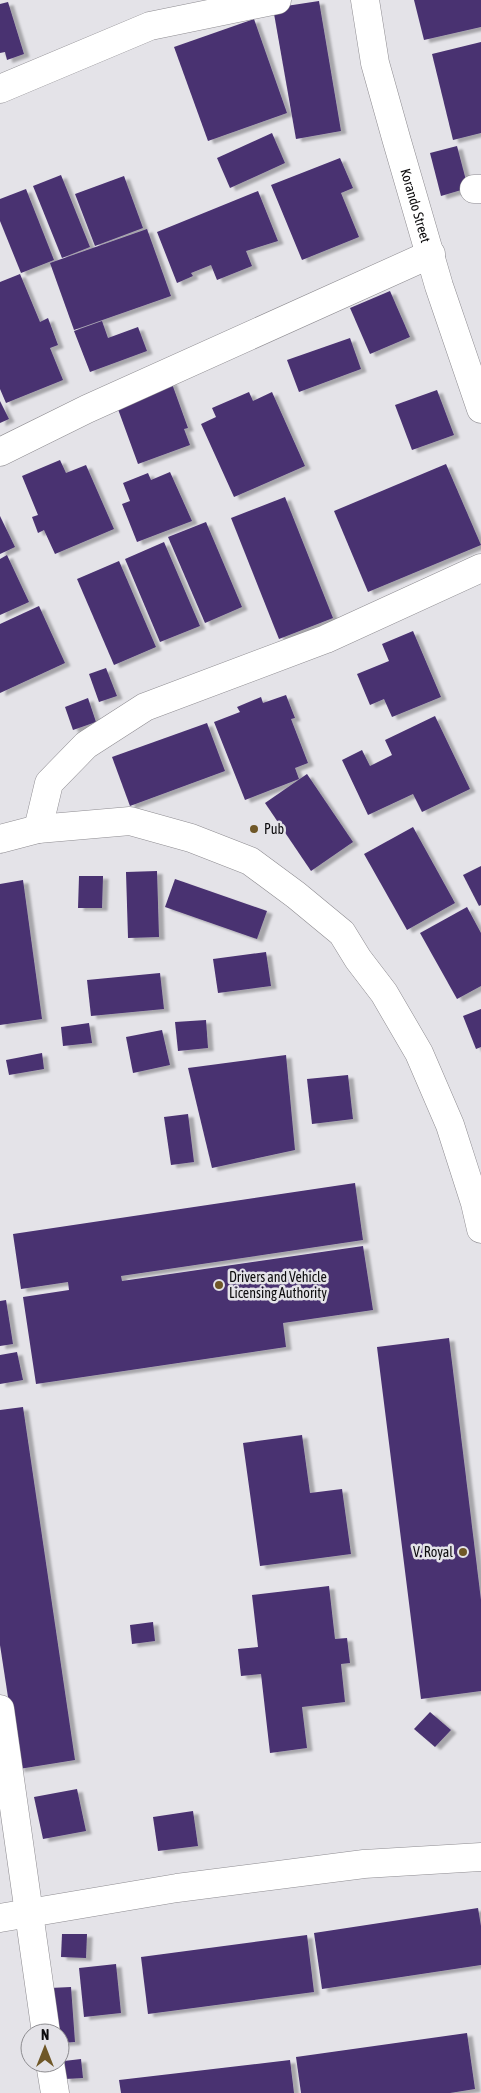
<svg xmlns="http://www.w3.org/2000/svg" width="481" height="2093" font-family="'Asap Condensed',sans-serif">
<defs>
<filter id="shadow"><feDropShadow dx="5.5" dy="3" stdDeviation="1" flood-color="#0004"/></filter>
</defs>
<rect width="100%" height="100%" fill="#e4e3e8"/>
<g fill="#493171" filter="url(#shadow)">
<path d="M 414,0 L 481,0 L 481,27 L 424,40 Z"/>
<path d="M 319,1 L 341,131 L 296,139 L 273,8 Z"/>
<path d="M 8,2 L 24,54 L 7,60 L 5,52 L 0,53 L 0,4 Z"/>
<path d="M 254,19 L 287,113 L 208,141 L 174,47 Z"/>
<path d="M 481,42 L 481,133 L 453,140 L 432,54 Z"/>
<path d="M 272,133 L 285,163 L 230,188 L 217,158 Z"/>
<path d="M 457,146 L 468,188 L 441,196 L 430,153 Z"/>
<path d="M 340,158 L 353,188 L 341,193 L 359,237 L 302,260 L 271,185 Z"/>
<path d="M 61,175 L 90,247 L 62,258 L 33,186 Z"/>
<path d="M 124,176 L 143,228 L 95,246 L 75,194 Z"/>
<path d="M 26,189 L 54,260 L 21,273 L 0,221 L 0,199 Z"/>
<path d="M 258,191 L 278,241 L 246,251 L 252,266 L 217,280 L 211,265 L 191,273 L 193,276 L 177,283 L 157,232 Z"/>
<path d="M 147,229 L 171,296 L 74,330 L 50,263 Z"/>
<path d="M 20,274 L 40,322 L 48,318 L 58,345 L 50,348 L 63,380 L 6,403 L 0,389 L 0,282 Z"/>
<path d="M 390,291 L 410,337 L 370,354 L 350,308 Z"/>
<path d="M 102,321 L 108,338 L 138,327 L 147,351 L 90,372 L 74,331 Z"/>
<path d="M 350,338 L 361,369 L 299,392 L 287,360 Z"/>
<path d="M 171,381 L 188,428 L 184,429 L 190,445 L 138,464 L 115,401 Z"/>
<path d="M 437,390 L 454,435 L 412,450 L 395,405 Z"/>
<path d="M 249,392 L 253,401 L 272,392 L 305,466 L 234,497 L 201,424 L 216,417 L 212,408 Z"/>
<path d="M 0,401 L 9,419 L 0,423 Z"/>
<path d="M 60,460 L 66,473 L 86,465 L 114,529 L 55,554 L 44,530 L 38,533 L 32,517 L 38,515 L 22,476 Z"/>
<path d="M 446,464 L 481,545 L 368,592 L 334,511 Z"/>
<path d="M 170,472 L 192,521 L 137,542 L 122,504 L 130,501 L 123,483 L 148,473 L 151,480 Z"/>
<path d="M 285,497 L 333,618 L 279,639 L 231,518 Z"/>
<path d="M 0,516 L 15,547 L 0,554 Z"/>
<path d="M 206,522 L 242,607 L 205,623 L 168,537 Z"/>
<path d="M 164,542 L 200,626 L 160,642 L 125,559 Z"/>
<path d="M 7,555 L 29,602 L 0,615 L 0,559 Z"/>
<path d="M 119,561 L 156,647 L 114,665 L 77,579 Z"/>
<path d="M 39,606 L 65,663 L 0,693 L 0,624 Z"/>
<path d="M 413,631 L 441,697 L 392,717 L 384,699 L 370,705 L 357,674 L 389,661 L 382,644 Z"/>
<path d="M 106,668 L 117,696 L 99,702 L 89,674 Z"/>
<path d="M 286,695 L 295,718 L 291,719 L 308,763 L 295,768 L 299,779 L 245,800 L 214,722 L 240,712 L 237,707 L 261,697 L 263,703 Z"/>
<path d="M 88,698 L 96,722 L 73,730 L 65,707 Z"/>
<path d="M 435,716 L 470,789 L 422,812 L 413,794 L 368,815 L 342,760 L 362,750 L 370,766 L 392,755 L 385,740 Z"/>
<path d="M 207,723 L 225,771 L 130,806 L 112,757 Z"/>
<path d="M 307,774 L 353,842 L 311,871 L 265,803 Z"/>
<path d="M 413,827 L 455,903 L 407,930 L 364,854 Z"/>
<path d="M 481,866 L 481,905 L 479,906 L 463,875 Z"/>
<path d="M 157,871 L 159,937 L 128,938 L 126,872 Z"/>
<path d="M 79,876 L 103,876 L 102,908 L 78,908 Z"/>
<path d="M 175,879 L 267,911 L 257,939 L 165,907 Z"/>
<path d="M 23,880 L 42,1019 L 0,1025 L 0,884 Z"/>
<path d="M 467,907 L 481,933 L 481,986 L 457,999 L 420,933 Z"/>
<path d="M 266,952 L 271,986 L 218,993 L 213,959 Z"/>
<path d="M 160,973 L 164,1009 L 91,1016 L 87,980 Z"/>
<path d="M 481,1009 L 481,1047 L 476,1049 L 463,1016 Z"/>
<path d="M 206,1020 L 208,1048 L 178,1051 L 175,1022 Z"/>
<path d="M 89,1023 L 92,1043 L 63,1046 L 61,1027 Z"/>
<path d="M 162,1030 L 170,1065 L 133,1073 L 126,1037 Z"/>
<path d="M 42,1053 L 44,1069 L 9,1075 L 6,1060 Z"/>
<path d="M 286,1055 L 295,1150 L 212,1168 L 188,1068 Z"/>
<path d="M 348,1075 L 353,1119 L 312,1124 L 307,1079 Z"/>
<path d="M 188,1114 L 194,1162 L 171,1165 L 164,1117 Z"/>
<path d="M 355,1183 L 363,1240 L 121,1276 L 122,1281 L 363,1246 L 373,1310 L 283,1323 L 286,1347 L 36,1384 L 23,1297 L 69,1290 L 68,1282 L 21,1289 L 13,1234 Z"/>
<path d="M 6,1300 L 13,1344 L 0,1346 L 0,1301 Z"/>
<path d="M 449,1338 L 481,1600 L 481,1691 L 421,1699 L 377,1347 Z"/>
<path d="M 17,1352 L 23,1380 L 0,1384 L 0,1355 Z"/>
<path d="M 23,1407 L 75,1760 L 19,1769 L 0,1645 L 0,1410 Z"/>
<path d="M 302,1435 L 310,1493 L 342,1489 L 351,1554 L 260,1566 L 243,1443 Z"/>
<path d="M 329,1586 L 335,1639 L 347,1638 L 350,1663 L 341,1664 L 345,1702 L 302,1707 L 307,1748 L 270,1753 L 261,1674 L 241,1676 L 238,1649 L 258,1647 L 252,1595 Z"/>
<path d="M 153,1622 L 155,1641 L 132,1644 L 130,1625 Z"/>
<path d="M 430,1712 L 451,1730 L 435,1747 L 414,1729 Z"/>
<path d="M 77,1789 L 86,1831 L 43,1839 L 34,1797 Z"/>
<path d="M 193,1811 L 198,1846 L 158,1851 L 153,1817 Z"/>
<path d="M 478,1908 L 481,1926 L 481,1965 L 322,1989 L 314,1933 Z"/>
<path d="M 62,1934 L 87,1934 L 86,1958 L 61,1957 Z"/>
<path d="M 307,1935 L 314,1992 L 148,2014 L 141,1957 Z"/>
<path d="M 116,1964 L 121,2013 L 84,2017 L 79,1968 Z"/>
<path d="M 71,1987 L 75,2042 L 60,2043 L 60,2033 L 53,2033 L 50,1988 Z"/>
<path d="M 467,2033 L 475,2089 L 450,2093 L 301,2093 L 296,2057 Z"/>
<path d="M 81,2059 L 83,2078 L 65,2079 L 64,2061 Z"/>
<path d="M 290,2060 L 294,2093 L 121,2093 L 119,2080 Z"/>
</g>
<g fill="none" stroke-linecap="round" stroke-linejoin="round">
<g stroke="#8e8c91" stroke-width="29">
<g id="street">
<path id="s1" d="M 365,0 L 375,63 L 396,138 L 439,286 L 481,409"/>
<path d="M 0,89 L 150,26 L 277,0"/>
<path d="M 474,189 L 481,189"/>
<path d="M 0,452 L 87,409 L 431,254"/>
<path d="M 38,829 L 49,783 L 86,745 L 145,707 L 326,639 L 481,568"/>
<path d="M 0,839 L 38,829 L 130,821 L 191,838 L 250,861 L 296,895 L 342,933 L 358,959 L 384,993 L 419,1053 L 450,1125 L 475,1203 L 481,1229"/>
<path d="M 0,1709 L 46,2033"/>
<path d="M 0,1918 L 177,1888 L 364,1864 L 481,1857"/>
<path d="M 50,2063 L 55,2093"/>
</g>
</g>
<use href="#street" stroke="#fff" stroke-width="28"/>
</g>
<g fill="#6f5727" stroke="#e4e3e8" stroke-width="2">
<circle cx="254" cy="829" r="5"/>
<circle cx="219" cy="1285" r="5"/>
<circle cx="463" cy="1552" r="5"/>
</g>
<g text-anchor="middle" stroke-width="5" stroke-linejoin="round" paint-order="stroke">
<g font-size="14" fill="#0d0c0e" stroke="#e4e3e8">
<text dy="5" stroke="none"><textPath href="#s1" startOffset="212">Korando Street</textPath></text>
</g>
<g font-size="14" fill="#0d0c0e" stroke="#e4e3e8" text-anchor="start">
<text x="264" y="834">Pub</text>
<text x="229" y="1282">Drivers and Vehicle<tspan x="229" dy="16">Licensing Authority</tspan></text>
<text x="453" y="1557" text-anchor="end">V. Royal</text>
</g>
</g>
<g transform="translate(45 2048)"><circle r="24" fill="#e4e3e8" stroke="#8e8d91"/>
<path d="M0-4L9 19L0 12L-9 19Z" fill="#6f5727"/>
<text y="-8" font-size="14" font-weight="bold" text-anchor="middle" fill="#0d0c0e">N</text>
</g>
</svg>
